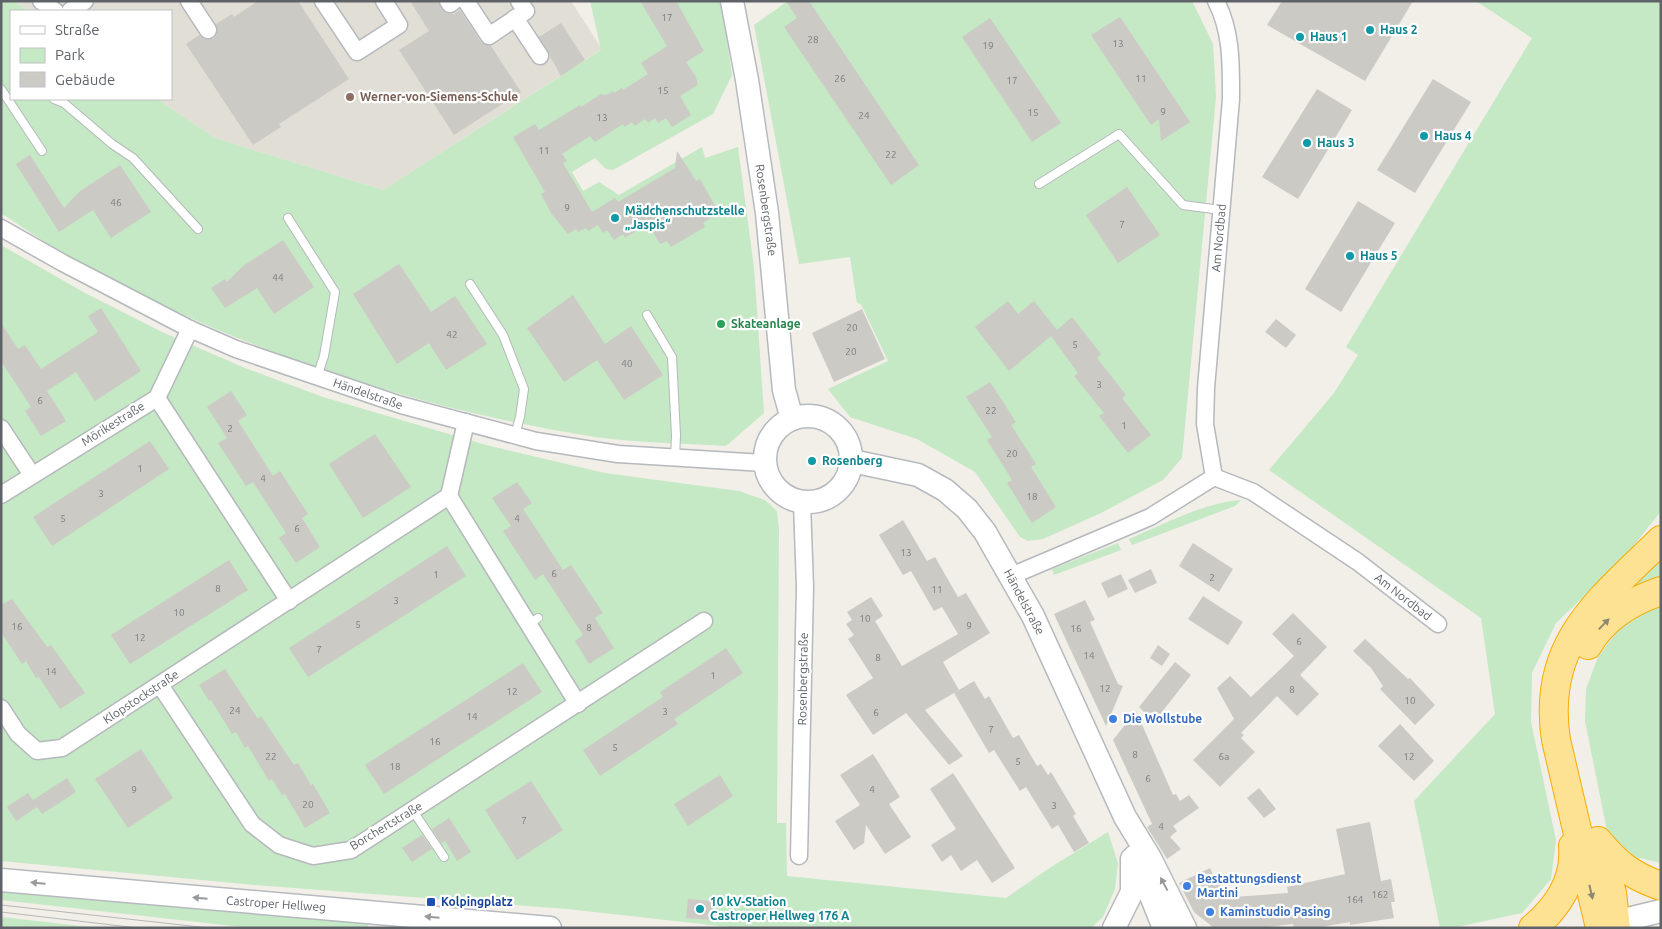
<svg xmlns="http://www.w3.org/2000/svg" width="1662" height="929" font-family="Ubuntu,sans-serif">
<rect width="100%" height="100%" fill="#f1efe8"/>
<path fill="#e1ded6" d="M 13,1 L 571,1 L 602,49 L 383,190 L 215,138 L 157,99 L 171,99 L 171,11 L 28,11 Z"/>
<g fill="#c5e8c5">
<path d="M 1,1 L 13,1 L 28,11 L 11,11 L 11,99 L 157,99 L 215,138 L 383,190 L 601,50 L 590,1 L 721,1 L 732,75 L 713,114 L 613,170 L 606,169 L 595,158 L 572,172 L 583,191 L 599,182 L 619,195 L 702,147 L 705,158 L 738,147 L 754,268 L 764,413 L 726,446 C 683,443 638,443 595,437 C 417,409 238,350 80,263 C 53,248 27,230 1,213 Z"/>
<path d="M 788,1 L 1192,1 L 1213,44 L 1216,97 L 1182,458 L 1163,480 L 1101,513 L 1043,539 L 1028,541 L 1020,537 L 975,472 L 917,439 L 850,417 L 828,389 L 888,361 L 861,304 L 857,303 L 850,257 L 799,264 L 754,25 Z"/>
<path d="M 1476,1 L 1661,1 L 1661,511 L 1624,558 L 1556,623 L 1532,673 L 1531,722 L 1556,840 L 1551,879 L 1522,913 L 1452,928 L 1440,928 L 1414,801 L 1495,714 L 1481,618 L 1269,470 L 1334,393 L 1358,355 L 1346,347 L 1532,38 Z"/>
<path d="M 1,245 L 85,293 L 162,332 L 245,368 L 323,397 L 486,445 L 605,473 L 739,491 L 765,500 L 777,511 L 779,530 L 777,823 L 786,823 L 787,876 L 1006,898 L 1051,867 L 1108,832 L 1118,863 L 1115,889 L 1103,917 L 1091,928 L 738,928 L 568,909 L 255,885 L 1,861 Z"/>
<path d="M 1241,500 L 1235,506 L 1132,545 L 1129,539 C 1165,524 1202,503 1241,500 Z"/>
<path d="M 1118,543 L 1121,550 L 1054,575 L 1052,569 Z"/>
<path d="M 1661,557 L 1661,583 L 1614,600 Z"/>
<path d="M 1661,606 L 1661,863 L 1640,858 L 1634,866 L 1607,831 L 1585,721 L 1586,689 L 1598,657 L 1618,630 L 1647,611 Z"/>
<path d="M 1,892 L 368,923 L 368,928 L 251,928 L 1,900 Z"/>
<path d="M 1,917 L 99,928 L 1,928 Z"/>
</g>
<g fill="#cccac5">
<path d="M 258,1 L 298,1 L 349,79 L 279,124 L 281,127 L 253,145 L 186,44 L 199,35 L 204,39 L 213,39 L 217,34 L 216,24 L 232,14 L 234,17 Z"/>
<path d="M 410,1 L 438,1 L 446,13 L 454,14 L 460,10 L 481,42 L 491,46 L 521,92 L 454,135 L 399,50 L 429,31 Z"/>
<path d="M 640,1 L 676,1 L 704,51 L 686,62 L 696,77 L 698,85 L 680,96 L 691,115 L 672,127 L 666,118 L 658,123 L 655,118 L 648,123 L 645,119 L 635,126 L 632,122 L 624,127 L 623,124 L 595,142 L 590,136 L 562,154 L 567,161 L 563,163 L 592,212 L 615,198 L 618,202 L 675,168 L 677,151 L 696,181 L 700,179 L 719,213 L 703,223 L 705,227 L 671,247 L 667,241 L 660,244 L 648,223 L 625,238 L 623,234 L 614,240 L 607,230 L 603,233 L 598,225 L 588,231 L 586,228 L 578,232 L 576,229 L 568,234 L 551,213 L 541,194 L 545,192 L 513,137 L 535,124 L 539,130 L 580,105 L 581,107 L 601,94 L 606,95 L 613,91 L 614,93 L 622,88 L 623,90 L 648,74 L 641,63 L 667,46 Z"/>
<path d="M 786,1 L 809,1 L 919,165 L 891,185 L 784,27 L 797,18 Z"/>
<path d="M 1282,1 L 1413,1 L 1365,81 L 1267,25 Z"/>
<path d="M 1120,17 L 1190,122 L 1161,141 L 1159,119 L 1151,125 L 1091,35 Z"/>
<path d="M 990,18 L 1061,123 L 1032,142 L 962,37 Z"/>
<path d="M 561,23 L 585,60 L 561,76 L 539,37 Z"/>
<path d="M 1433,79 L 1471,102 L 1415,193 L 1377,170 Z"/>
<path d="M 1317,89 L 1352,110 L 1298,199 L 1262,177 Z"/>
<path d="M 30,155 L 64,208 L 80,191 L 120,165 L 151,212 L 111,238 L 93,210 L 59,232 L 16,164 Z"/>
<path d="M 1127,187 L 1160,235 L 1118,263 L 1086,215 Z"/>
<path d="M 1358,201 L 1395,223 L 1341,312 L 1305,289 Z"/>
<path d="M 283,240 L 314,287 L 274,314 L 257,288 L 225,308 L 211,288 L 225,279 L 227,282 L 243,266 Z"/>
<path d="M 399,264 L 431,312 L 455,296 L 487,344 L 446,370 L 429,343 L 397,364 L 353,294 Z"/>
<path d="M 573,295 L 605,344 L 631,326 L 663,375 L 624,400 L 597,360 L 564,382 L 527,328 Z"/>
<path d="M 1008,301 L 1018,314 L 1034,301 L 1057,330 L 1072,317 L 1101,354 L 1097,358 L 1126,395 L 1122,398 L 1151,435 L 1128,453 L 1099,416 L 1104,413 L 1074,376 L 1078,373 L 1051,336 L 1009,371 L 975,327 Z"/>
<path d="M 101,308 L 141,371 L 95,401 L 76,372 L 47,391 L 66,421 L 41,436 L 25,411 L 31,407 L 1,361 L 1,323 L 18,349 L 25,345 L 41,369 L 98,332 L 88,316 Z"/>
<path d="M 862,309 L 885,359 L 834,382 L 812,333 Z"/>
<path d="M 1276,319 L 1296,335 L 1286,348 L 1265,332 Z"/>
<path d="M 990,382 L 1016,422 L 1011,425 L 1036,464 L 1031,467 L 1056,507 L 1032,523 L 1007,483 L 1012,480 L 987,440 L 992,437 L 966,397 Z"/>
<path d="M 231,391 L 247,415 L 238,421 L 273,476 L 280,471 L 308,514 L 302,518 L 320,547 L 296,563 L 279,538 L 286,533 L 253,482 L 246,486 L 218,443 L 227,438 L 207,407 Z"/>
<path d="M 375,434 L 411,487 L 363,518 L 329,464 Z"/>
<path d="M 150,441 L 169,469 L 52,546 L 33,517 Z"/>
<path d="M 517,482 L 532,503 L 523,509 L 563,570 L 571,565 L 603,613 L 595,618 L 614,648 L 589,664 L 575,641 L 583,635 L 543,574 L 535,580 L 503,531 L 511,526 L 492,498 Z"/>
<path d="M 903,520 L 927,561 L 935,557 L 958,597 L 966,593 L 990,633 L 943,662 L 959,690 L 925,710 L 963,756 L 949,765 L 906,713 L 873,735 L 846,695 L 873,678 L 848,639 L 854,635 L 846,624 L 852,620 L 847,612 L 871,597 L 883,616 L 875,621 L 902,666 L 958,634 L 942,607 L 934,611 L 911,571 L 903,575 L 879,535 Z"/>
<path d="M 1193,543 L 1233,569 L 1219,592 L 1179,566 Z"/>
<path d="M 447,546 L 466,576 L 308,677 L 289,648 Z"/>
<path d="M 229,560 L 248,590 L 130,664 L 111,635 Z"/>
<path d="M 1151,569 L 1157,583 L 1135,593 L 1128,580 Z"/>
<path d="M 1121,574 L 1128,589 L 1108,598 L 1101,583 Z"/>
<path d="M 1203,596 L 1243,622 L 1228,645 L 1188,619 Z"/>
<path d="M 12,599 L 47,647 L 51,645 L 85,693 L 60,709 L 39,677 L 36,678 L 26,661 L 22,664 L 1,632 L 1,605 Z"/>
<path d="M 1085,600 L 1095,620 L 1090,622 L 1118,684 L 1123,686 L 1106,726 L 1054,614 Z"/>
<path d="M 1293,613 L 1327,647 L 1300,675 L 1319,694 L 1297,716 L 1277,696 L 1241,733 L 1244,735 L 1241,738 L 1255,752 L 1220,787 L 1193,760 L 1234,719 L 1217,688 L 1230,676 L 1251,697 L 1294,656 L 1272,634 Z"/>
<path d="M 1365,639 L 1408,679 L 1410,678 L 1435,705 L 1415,725 L 1380,689 L 1383,686 L 1371,668 L 1353,651 Z"/>
<path d="M 1158,645 L 1170,654 L 1162,666 L 1150,658 Z"/>
<path d="M 726,648 L 743,673 L 674,719 L 678,724 L 600,776 L 583,750 L 663,697 L 660,692 Z"/>
<path d="M 1175,662 L 1191,675 L 1154,722 L 1139,707 Z"/>
<path d="M 523,663 L 542,692 L 384,794 L 365,765 Z"/>
<path d="M 225,669 L 258,719 L 261,716 L 294,765 L 298,763 L 311,785 L 313,784 L 330,813 L 305,828 L 285,794 L 282,795 L 272,779 L 269,781 L 248,746 L 245,748 L 236,732 L 232,734 L 211,700 L 209,701 L 199,685 Z"/>
<path d="M 974,681 L 985,699 L 989,696 L 1013,738 L 1019,735 L 1037,766 L 1041,764 L 1048,775 L 1051,772 L 1076,814 L 1073,816 L 1089,843 L 1074,852 L 1058,825 L 1052,829 L 1026,787 L 1020,791 L 994,750 L 989,753 L 954,693 Z"/>
<path d="M 1136,711 L 1173,795 L 1176,794 L 1180,801 L 1189,795 L 1199,808 L 1173,826 L 1177,831 L 1170,837 L 1181,849 L 1167,859 L 1147,827 L 1152,824 L 1113,740 Z"/>
<path d="M 1400,724 L 1434,761 L 1414,781 L 1378,746 Z"/>
<path d="M 141,749 L 173,798 L 128,828 L 95,779 Z"/>
<path d="M 873,754 L 900,797 L 889,804 L 911,837 L 885,854 L 866,825 L 864,843 L 854,850 L 835,821 L 860,805 L 840,775 Z"/>
<path d="M 953,773 L 1015,868 L 992,883 L 977,860 L 961,871 L 951,855 L 942,862 L 931,845 L 956,829 L 930,789 Z"/>
<path d="M 720,775 L 733,796 L 688,826 L 674,804 Z"/>
<path d="M 67,778 L 76,792 L 42,814 L 37,807 L 16,821 L 7,807 L 28,793 L 33,800 Z"/>
<path d="M 531,781 L 563,830 L 517,860 L 485,810 Z"/>
<path d="M 1259,788 L 1276,809 L 1264,818 L 1247,798 Z"/>
<path d="M 449,818 L 471,852 L 457,861 L 445,841 L 441,843 L 432,829 Z"/>
<path d="M 1370,822 L 1381,881 L 1391,879 L 1395,902 L 1391,902 L 1394,918 L 1350,925 L 1350,922 L 1315,928 L 1294,928 L 1293,924 L 1258,928 L 1214,928 L 1194,912 L 1179,883 L 1210,868 L 1214,877 L 1218,875 L 1222,884 L 1219,898 L 1288,893 L 1287,887 L 1345,874 L 1336,829 Z"/>
<path d="M 422,835 L 432,849 L 412,862 L 402,848 Z"/>
<path d="M 688,899 L 713,901 L 712,920 L 686,918 Z"/>
</g>
<g fill="none" stroke-linecap="round" stroke-linejoin="round">
<g stroke="#b5b8bc" stroke-width="10">
<g id="lane">
<path d="M 1,89 L 42,151"/>
<path d="M 54,99 L 64,103 L 112,144 L 133,158 L 198,229"/>
<path d="M 1039,184 L 1119,134 L 1183,205 L 1221,210"/>
<path d="M 288,218 L 335,292 L 324,356 L 317,377"/>
<path d="M 470,284 L 503,335 L 524,389 L 520,417 L 515,435"/>
<path d="M 647,315 L 672,357 L 676,435 L 675,458"/>
<path d="M 528,625 L 538,618"/>
<path d="M 413,811 L 444,857"/>
</g>
</g>
<g stroke="#b5b8bc" stroke-width="19">
<g id="street">
<path d="M 41,1 L 55,11"/>
<path d="M 189,1 L 208,30"/>
<path d="M 323,1 L 357,52 L 399,25 L 384,1"/>
<path d="M 448,1 L 450,4 L 454,1"/>
<path d="M 466,1 L 489,36 L 526,11 L 519,1"/>
<path d="M 70,11 L 85,1"/>
<path d="M 515,18 L 540,56"/>
<path d="M 1,228 L 63,263 L 190,329 L 236,349 L 401,405 L 536,441 L 618,454 L 764,463"/>
<path d="M 157,398 L 289,601"/>
<path d="M 1,428 L 32,475"/>
<path d="M 1214,477 L 1205,424 L 1206,388 L 1231,99 C 1231,65 1232,32 1216,1"/>
<path d="M 1214,477 L 1253,492 L 1358,562 L 1438,624"/>
<path d="M 1,495 L 157,398 L 190,329"/>
<path d="M 449,496 L 578,704"/>
<path d="M 1011,576 L 1150,517 L 1214,477"/>
<path d="M 160,685 L 252,824 L 279,845 L 313,856 L 351,850 L 704,621"/>
<path d="M 1,708 L 18,734 L 37,751 L 62,748 L 449,496 L 466,422"/>
<path d="M 799,856 L 805,587 L 802,503"/>
</g>
</g>
<g stroke="#b6babf" stroke-width="25">
<g id="secondary">
<path d="M 732,1 L 747,80 L 767,213 L 784,390 L 792,419"/>
<circle cx="808" cy="459" r="43"/>
<path d="M 852,461 L 918,475 L 945,490 L 967,509 L 985,532 L 1033,616 L 1125,817 L 1150,858 L 1185,928"/>
<path d="M 1135,856 L 1164,928"/>
<path d="M 1,880 L 550,928"/>
<path d="M 1599,926 L 1661,911"/>
<path d="M 1114,928 L 1132,892 L 1132,859"/>
</g>
</g>
<g stroke="#f9ab00" stroke-width="30">
<g id="highway">
<path d="M 1588,645 C 1604,617 1631,601 1661,591"/>
<path d="M 1598,841 C 1618,865 1632,876 1661,886"/>
<path d="M 1597,844 L 1612,893 L 1616,928"/>
<path d="M 1533,928 C 1558,907 1576,879 1573,846"/>
<path d="M 1600,928 L 1556,740 C 1541,643 1599,601 1661,540"/>
</g>
</g>
<use href="#lane" stroke="#fff" stroke-width="8"/>
<use href="#street" stroke="#fff" stroke-width="16"/>
<use href="#secondary" stroke="#fff" stroke-width="22"/>
<use href="#highway" stroke="#fde293" stroke-width="28"/>
<g stroke="#b6b7b8" stroke-width="1">
<path d="M 1,905 L 209,928"/>
<path d="M 1,912 L 138,928"/>
</g>
</g>
<defs><path id="oneway-solid" d="M-6-.8H1V-3.2L6.5 0L1 3.2V.8H-6Z" transform="scale(1.25)"/></defs>
<g fill="#8e8975">
<use href="#oneway-solid" transform="translate(1604 624) rotate(-46)"/>
<use href="#oneway-solid" transform="translate(1591 892) rotate(77)"/>
</g>
<g fill="#979a9d">
<use href="#oneway-solid" transform="translate(38 883) rotate(-175)"/>
<use href="#oneway-solid" transform="translate(1164 884) rotate(-118)"/>
<use href="#oneway-solid" transform="translate(200 898) rotate(-175)"/>
<use href="#oneway-solid" transform="translate(432 917) rotate(-175)"/>
</g>
<g fill="#0f9aa8" stroke="#fff" stroke-width="2">
<circle cx="1370" cy="30" r="5"/>
<circle cx="1300" cy="37" r="5"/>
<circle cx="1424" cy="136" r="5"/>
<circle cx="1307" cy="143" r="5"/>
<circle cx="615" cy="218" r="5"/>
<circle cx="1350" cy="256" r="5"/>
<circle cx="812" cy="461" r="5"/>
<circle cx="700" cy="909" r="5"/>
</g>
<circle fill="#8d6e63" stroke="#fff" stroke-width="2" cx="350" cy="97" r="5"/>
<circle fill="#2e9e5b" stroke="#fff" stroke-width="2" cx="721" cy="324" r="5"/>
<g fill="#3f7fe0" stroke="#fff" stroke-width="2">
<circle cx="1113" cy="719" r="5"/>
<circle cx="1187" cy="886" r="5"/>
<circle cx="1210" cy="912" r="5"/>
</g>
<rect fill="#1a4fb4" stroke="#fff" stroke-width="2" x="426" y="897" width="10" height="10" rx="2.5"/>
<g text-anchor="middle" stroke-width="4.5" stroke-linejoin="round" paint-order="stroke">
<g font-size="10" fill="#7a7d7f">
<text x="667" y="21">17</text>
<text x="813" y="43">28</text>
<text x="1118" y="47">13</text>
<text x="988" y="49">19</text>
<text x="840" y="82">26</text>
<text x="1141" y="82">11</text>
<text x="1012" y="84">17</text>
<text x="663" y="94">15</text>
<text x="1163" y="115">9</text>
<text x="1033" y="116">15</text>
<text x="864" y="119">24</text>
<text x="602" y="121">13</text>
<text x="544" y="154">11</text>
<text x="891" y="158">22</text>
<text x="116" y="206">46</text>
<text x="567" y="211">9</text>
<text x="1122" y="228">7</text>
<text x="278" y="281">44</text>
<text x="852" y="331">20</text>
<text x="452" y="338">42</text>
<text x="1075" y="348">5</text>
<text x="851" y="355">20</text>
<text x="627" y="367">40</text>
<text x="1099" y="388">3</text>
<text x="40" y="404">6</text>
<text x="991" y="414">22</text>
<text x="1124" y="429">1</text>
<text x="230" y="432">2</text>
<text x="1012" y="457">20</text>
<text x="140" y="472">1</text>
<text x="263" y="482">4</text>
<text x="101" y="497">3</text>
<text x="1032" y="500">18</text>
<text x="63" y="522">5</text>
<text x="517" y="522">4</text>
<text x="297" y="532">6</text>
<text x="906" y="556">13</text>
<text x="554" y="577">6</text>
<text x="436" y="578">1</text>
<text x="1212" y="581">2</text>
<text x="218" y="592">8</text>
<text x="937" y="593">11</text>
<text x="396" y="604">3</text>
<text x="179" y="616">10</text>
<text x="865" y="622">10</text>
<text x="358" y="628">5</text>
<text x="969" y="629">9</text>
<text x="17" y="630">16</text>
<text x="589" y="631">8</text>
<text x="1076" y="632">16</text>
<text x="140" y="641">12</text>
<text x="1299" y="645">6</text>
<text x="319" y="653">7</text>
<text x="1089" y="659">14</text>
<text x="878" y="661">8</text>
<text x="51" y="675">14</text>
<text x="713" y="679">1</text>
<text x="1105" y="692">12</text>
<text x="1292" y="693">8</text>
<text x="512" y="695">12</text>
<text x="1410" y="704">10</text>
<text x="235" y="714">24</text>
<text x="665" y="715">3</text>
<text x="876" y="716">6</text>
<text x="472" y="720">14</text>
<text x="991" y="733">7</text>
<text x="435" y="745">16</text>
<text x="615" y="751">5</text>
<text x="1135" y="758">8</text>
<text x="271" y="760">22</text>
<text x="1224" y="760">6a</text>
<text x="1409" y="760">12</text>
<text x="1018" y="765">5</text>
<text x="395" y="770">18</text>
<text x="1148" y="782">6</text>
<text x="134" y="793">9</text>
<text x="872" y="793">4</text>
<text x="308" y="808">20</text>
<text x="1054" y="809">3</text>
<text x="524" y="824">7</text>
<text x="1161" y="830">4</text>
<text x="1380" y="898">162</text>
<text x="1355" y="903">164</text>
</g>
<g font-size="12" font-weight="bold" fill="#0d838f" stroke="#fff" text-anchor="start">
<text x="1380" y="34">Haus 2</text>
<text x="1310" y="41">Haus 1</text>
<text x="1434" y="140">Haus 4</text>
<text x="1317" y="147">Haus 3</text>
<text x="625" y="215">Mädchenschutzstelle<tspan x="625" dy="14">„Jaspis“</tspan></text>
<text x="1360" y="260">Haus 5</text>
<text x="822" y="465">Rosenberg</text>
<text x="710" y="906">10 kV-Station<tspan x="710" dy="14">Castroper Hellweg 176 A</tspan></text>
</g>
<g font-size="12" font-weight="bold" fill="#785e54" stroke="#fff" text-anchor="start">
<text x="360" y="101">Werner-von-Siemens-Schule</text>
</g>
<g font-size="12" fill="#5f6368" stroke="#fff">
<text transform="translate(766 210) rotate(82)" y="4">Rosenbergstraße</text>
<text transform="translate(1219 238) rotate(-85)" y="4">Am Nordbad</text>
<text transform="translate(368 394) rotate(19)" y="4">Händelstraße</text>
<text transform="translate(113 424) rotate(-32)" y="4">Mörikestraße</text>
<text transform="translate(1403 597) rotate(38)" y="4">Am Nordbad</text>
<text transform="translate(1024 602) rotate(62)" y="4">Händelstraße</text>
<text transform="translate(803 679) rotate(-89)" y="4">Rosenbergstraße</text>
<text transform="translate(141 697) rotate(-33)" y="4">Klopstockstraße</text>
<text transform="translate(386 826) rotate(-31)" y="4">Borchertstraße</text>
<text transform="translate(276 904) rotate(4)" y="4">Castroper Hellweg</text>
</g>
<g font-size="12" font-weight="bold" fill="#27864d" stroke="#fff" text-anchor="start">
<text x="731" y="328">Skateanlage</text>
</g>
<g font-size="12" font-weight="bold" fill="#366cbe" stroke="#fff" text-anchor="start">
<text x="1123" y="723">Die Wollstube</text>
<text x="1197" y="883">Bestattungsdienst<tspan x="1197" dy="14">Martini</tspan></text>
<text x="1220" y="916">Kaminstudio Pasing</text>
</g>
<g font-size="12" font-weight="bold" fill="#164399" stroke="#fff" text-anchor="start">
<text x="441" y="906">Kolpingplatz</text>
</g>
</g>
<rect width="1662" height="929" fill="none" stroke="#5f6368" stroke-width="5"/>
<rect x="10" y="10" width="162" height="90" fill="#ffffff" stroke="#bfc1c3"/>
<rect x="20" y="26" width="25" height="8" fill="#ffffff" stroke="#bfc1c3"/>
<text x="55" y="35" font-size="15" fill="#5f6368">Straße</text>
<rect x="20" y="48" width="25" height="15" fill="#c5e8c5" stroke="#bfc1c3"/>
<text x="55" y="60" font-size="15" fill="#5f6368">Park</text>
<rect x="20" y="72" width="25" height="15" fill="#cccac5" stroke="#bfc1c3"/>
<text x="55" y="85" font-size="15" fill="#5f6368">Gebäude</text>
</svg>
